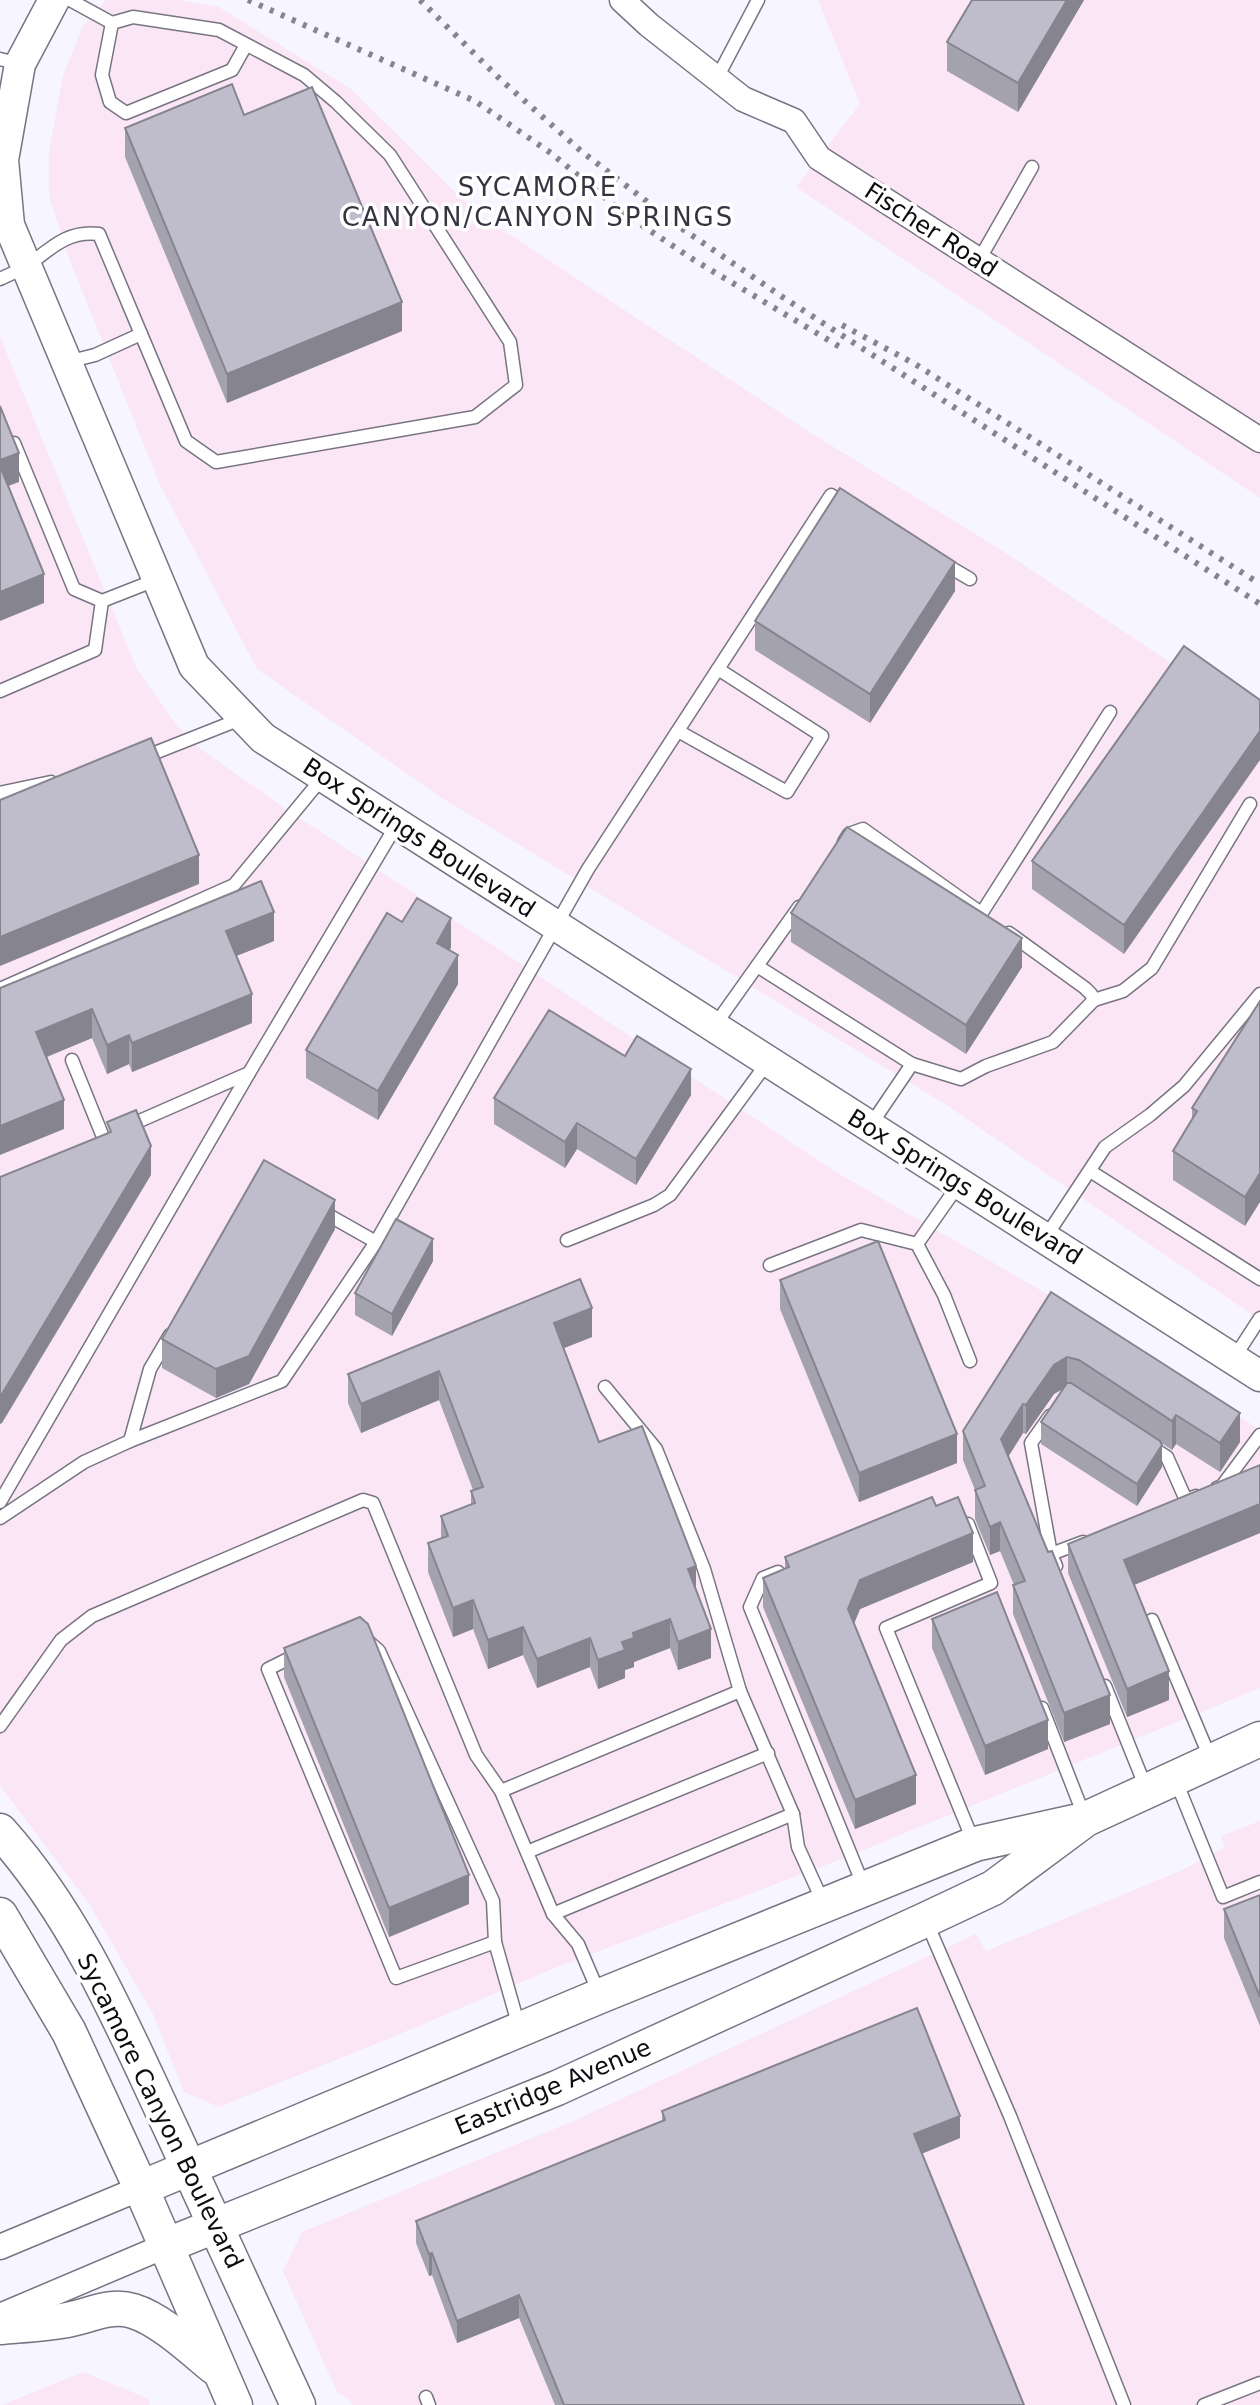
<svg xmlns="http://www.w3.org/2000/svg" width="1260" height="2405" font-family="'DejaVu Sans',sans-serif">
<rect width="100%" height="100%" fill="#f7f5ff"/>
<g fill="#fae6f5">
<path d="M 106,0 L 178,0 L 219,7 L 351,89 L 474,211 L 814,435 L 998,548 L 1260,722 L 1260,1320 L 948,1106 L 439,796 L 257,669 L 160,485 L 69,258 L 49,196 L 49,152 L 63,76 L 82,28 Z"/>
<path d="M 818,0 L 1260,0 L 1260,498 L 796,187 L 860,104 Z"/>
<path d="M 0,337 L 137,669 L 176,724 L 198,747 L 283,807 L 836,1172 L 1087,1317 L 1260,1430 L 1260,1688 L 839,1860 L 552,1969 L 388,2039 L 219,2107 L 184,2092 L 152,2012 L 88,1902 L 0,1786 Z"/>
<path d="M 1260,1821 L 1260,2405 L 352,2405 L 350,2400 L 337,2392 L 283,2271 L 302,2232 L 576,2120 L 976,1934 L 986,1951 L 1180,1871 L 1225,1847 L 1221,1836 Z"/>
<path d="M 83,2372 L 147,2398 L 150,2405 L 2,2405 Z"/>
</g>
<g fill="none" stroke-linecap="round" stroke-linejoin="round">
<g stroke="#787483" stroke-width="15">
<g id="service">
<path d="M 70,0 L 112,23 L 133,17 L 219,30 L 304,75 L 336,102 L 390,155 L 510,342 L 516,385 L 475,417 L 216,462 L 186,441 L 141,334"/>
<path d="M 112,23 L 102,75 L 110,102 L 126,113 L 232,70 L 246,45"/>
<path d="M 0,59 L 20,64"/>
<path d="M 717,78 L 758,0"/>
<path d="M 979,260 L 1032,167"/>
<path d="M 0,279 C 10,274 21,270 30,264 C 52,247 69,230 99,234 L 141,334 L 95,355 L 67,362"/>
<path d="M 14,443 L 74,589 L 102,601 L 158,579"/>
<path d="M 941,562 L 970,579"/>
<path d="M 0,691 L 95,650 L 102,601"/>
<path d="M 678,731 L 787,792 L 822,736 L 718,669"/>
<path d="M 142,758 L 243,718"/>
<path d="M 0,793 L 51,782"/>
<path d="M 844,842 L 849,834 L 863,829 L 981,913"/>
<path d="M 981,914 L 1110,712"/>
<path d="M 757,966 L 912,1064 L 961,1079 L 986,1066 L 1053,1042 L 1094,1000 L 1091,994 L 1085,988 L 1009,933"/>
<path d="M 0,989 L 234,885 L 323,777"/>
<path d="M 1094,1000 L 1123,991 L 1152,968 L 1250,804"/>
<path d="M 715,1025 L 799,907"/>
<path d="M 72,1060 L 103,1137"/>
<path d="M 128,1126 L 249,1073 L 397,824"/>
<path d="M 870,1126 L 912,1064"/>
<path d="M 1090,1171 L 1260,1279"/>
<path d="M 323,1212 L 376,1242"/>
<path d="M 1045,1238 L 1105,1147 L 1150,1115 L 1184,1086 L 1260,994"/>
<path d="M 567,1240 L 654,1205 L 670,1195 L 767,1063"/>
<path d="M 917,1244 L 959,1184"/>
<path d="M 770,1265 L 861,1230 L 917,1244 L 944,1295 L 970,1361"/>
<path d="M 170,1335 L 150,1369 L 130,1441 L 282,1381 L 376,1242 L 588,869 L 831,495 L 846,505"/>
<path d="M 1234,1358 L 1260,1318"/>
<path d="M 605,1387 L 656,1449 L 704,1569 L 740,1691 L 793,1814 L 798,1847 L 823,1902"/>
<path d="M 1050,1416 L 1031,1443 L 1051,1554 L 1056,1566"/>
<path d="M 1150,1446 L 1167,1457 L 1186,1500 L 1196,1496"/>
<path d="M 1217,1488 L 1222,1486 L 1260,1435"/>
<path d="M 0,1502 L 249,1073"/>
<path d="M 0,1518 L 84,1462 L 130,1441"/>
<path d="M 968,1524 L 991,1583 L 886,1628 L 974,1843"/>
<path d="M 1051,1554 L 1083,1542"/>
<path d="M 778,1572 L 763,1578 L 750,1607 L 864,1887"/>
<path d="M 1152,1620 L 1211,1760"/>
<path d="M 369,1642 L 379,1651 L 493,1901 L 495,1942 L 519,2027"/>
<path d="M 298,1654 L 268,1669 L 396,1978 L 495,1942"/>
<path d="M 1105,1686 L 1146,1788"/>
<path d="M 1042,1708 L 1085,1818"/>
<path d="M 0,1726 L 61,1640 L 92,1616 L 363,1500 L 373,1503 L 476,1755 L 501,1791 L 553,1914 L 578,1944 L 599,1993"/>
<path d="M 1176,1781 L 1223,1897 L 1260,1882"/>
<path d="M 501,1791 L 740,1691"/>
<path d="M 527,1852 L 768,1753"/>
<path d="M 553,1914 L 793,1814"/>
<path d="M 927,1923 L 1010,2116 L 1124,2405"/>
<path d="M 426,2397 L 429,2405"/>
<path d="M 1204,2405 L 1260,2383"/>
</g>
</g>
<g stroke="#787483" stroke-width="27">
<g id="minor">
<path d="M 622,0 L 649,25 L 743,99 L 794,121 L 819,158 L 1260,440"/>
<path d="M 0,2247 L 141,2188"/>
<path d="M 0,2316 L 165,2246"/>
</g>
</g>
<g stroke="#787483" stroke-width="33">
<path id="tertiary" d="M 54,0 L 20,64 L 3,160 L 9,225 L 194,666 L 263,738 L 1260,1376"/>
</g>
<g stroke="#787483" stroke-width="37">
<g id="secondary">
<path d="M 0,1831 C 78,1918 122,2025 171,2129 C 214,2221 256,2313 298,2405"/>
<path d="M 0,1915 L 69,2032 L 141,2188 L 235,2405"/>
<path d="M 141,2188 L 600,1996 L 975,1844 L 1074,1822"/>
<path d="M 165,2246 L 557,2088 L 925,1920 L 993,1888 L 1086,1819 L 1260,1739"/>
<path d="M 0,2327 C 22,2325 45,2324 67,2320 C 90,2316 109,2304 133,2311 C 160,2319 192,2349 214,2367"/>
</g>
</g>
<use href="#service" stroke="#fff" stroke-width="12"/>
<use href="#minor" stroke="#fff" stroke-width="24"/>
<use href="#tertiary" stroke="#fff" stroke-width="30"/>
<use href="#secondary" stroke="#fff" stroke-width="34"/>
<g stroke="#86858c" stroke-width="6" stroke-dasharray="4 8" stroke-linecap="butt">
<path d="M 248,0 L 475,101 L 551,153 L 622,212 L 694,260 L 840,347"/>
<path d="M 420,0 L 500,79 L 581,151 L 684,230 L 784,298 L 1260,604"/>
<path d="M 842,325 L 915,364 L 1260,584"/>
</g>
</g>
<g fill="#a4a2af">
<path d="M 1084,0 L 1018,112 L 947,71 L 947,42 Z"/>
<path d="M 125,128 L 402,331 L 227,403 L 125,157 Z"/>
<path d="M 955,591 L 870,723 L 755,650 L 755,621 Z"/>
<path d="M 1184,646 L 1124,954 L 1032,889 L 1032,861 Z"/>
<path d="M 791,913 L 1022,967 L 966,1054 L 791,942 Z"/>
<path d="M 402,922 L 451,947 L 450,950 L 458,984 L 378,1120 L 306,1078 L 306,1050 Z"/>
<path d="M 274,941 L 236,956 L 252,1023 L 132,1072 L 129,1064 L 107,1074 L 92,1038 L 47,1057 L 64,1129 L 0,988 Z"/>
<path d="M 1260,1001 L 1245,1226 L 1173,1180 L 1173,1151 L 1192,1119 L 1192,1108 Z"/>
<path d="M 625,1056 L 691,1095 L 636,1185 L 577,1149 L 565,1168 L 494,1124 L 494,1098 Z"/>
<path d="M 335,1229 L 249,1384 L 216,1398 L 162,1368 L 162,1339 Z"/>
<path d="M 433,1261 L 392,1336 L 355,1315 L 355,1293 Z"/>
<path d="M 780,1280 L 957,1463 L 859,1502 L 780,1309 Z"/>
<path d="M 1051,1292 L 1240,1442 L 1220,1472 L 1176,1444 L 1172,1450 L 1160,1442 L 1162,1467 L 1137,1506 L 1041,1444 L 1041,1422 L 1065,1388 L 1054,1394 L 1026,1434 L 1023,1433 L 1008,1457 L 1110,1724 L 1064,1742 L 1013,1614 L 1013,1585 L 1014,1585 L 1000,1551 L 990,1555 L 975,1519 L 975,1490 L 963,1460 L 963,1431 Z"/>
<path d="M 592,1337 L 564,1348 L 599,1442 L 696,1590 L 711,1658 L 678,1670 L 670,1648 L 634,1662 L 634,1667 L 625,1670 L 625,1678 L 598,1689 L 590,1667 L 537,1688 L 523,1655 L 488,1669 L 473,1629 L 453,1637 L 428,1572 L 428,1543 L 441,1538 L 441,1516 L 471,1505 L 471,1491 L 473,1490 L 439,1400 L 361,1433 L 348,1403 L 348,1374 Z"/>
<path d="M 1260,1465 L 1260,1533 L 1134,1585 L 1169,1700 L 1127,1717 L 1068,1573 L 1068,1544 Z"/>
<path d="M 936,1506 L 973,1562 L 860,1609 L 854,1624 L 916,1804 L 855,1829 L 763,1607 L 763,1578 L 785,1569 L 785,1557 Z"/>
<path d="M 932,1619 L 1048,1749 L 985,1775 L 932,1648 Z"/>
<path d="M 284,1648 L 469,1904 L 389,1937 L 284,1677 Z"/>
<path d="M 1260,1895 L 1260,2026 L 1224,1938 L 1224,1909 Z"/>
<path d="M 662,2111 L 960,2138 L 922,2153 L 1024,2405 L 555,2405 L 519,2318 L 457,2343 L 432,2275 L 429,2276 L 416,2243 L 416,2221 L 662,2121 Z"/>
</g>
<g fill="#86848f">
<path d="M 1067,0 L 1084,0 L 1018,112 L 1018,83 Z"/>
<path d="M 402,302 L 402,331 L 227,403 L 227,374 Z"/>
<path d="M 19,453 L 19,482 L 0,489 L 0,460 Z"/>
<path d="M 955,562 L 955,591 L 870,723 L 870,694 Z"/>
<path d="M 44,574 L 44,603 L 0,621 L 0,592 Z"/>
<path d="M 1260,731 L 1260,760 L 1124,954 L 1124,925 Z"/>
<path d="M 199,855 L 199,884 L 0,966 L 0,937 Z"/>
<path d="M 274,912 L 274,941 L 226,960 L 226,931 Z"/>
<path d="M 451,918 L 451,947 L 437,972 L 437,943 Z"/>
<path d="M 1022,938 L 1022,967 L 966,1054 L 966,1025 Z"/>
<path d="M 458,955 L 458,984 L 378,1120 L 378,1091 Z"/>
<path d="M 252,994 L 252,1023 L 132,1072 L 132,1043 Z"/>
<path d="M 92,1009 L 92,1038 L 36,1061 L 36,1032 Z"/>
<path d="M 129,1035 L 129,1064 L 107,1074 L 107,1045 Z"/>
<path d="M 691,1069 L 691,1095 L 636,1185 L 636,1159 Z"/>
<path d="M 64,1100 L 64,1129 L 0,1155 L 0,1126 Z"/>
<path d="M 577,1123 L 577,1149 L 565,1168 L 565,1142 Z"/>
<path d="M 151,1146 L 151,1175 L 2,1423 L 0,1424 L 0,1395 Z"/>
<path d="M 1260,1173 L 1260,1202 L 1245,1226 L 1245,1197 Z"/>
<path d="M 335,1200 L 335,1229 L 249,1384 L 216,1398 L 216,1369 Z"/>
<path d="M 433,1239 L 433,1261 L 392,1336 L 392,1314 Z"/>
<path d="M 592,1308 L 592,1337 L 554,1352 L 554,1323 Z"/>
<path d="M 1067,1357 L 1067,1386 L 1054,1394 L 1026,1434 L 1026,1405 L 1054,1365 Z"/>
<path d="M 439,1371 L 439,1400 L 361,1433 L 361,1404 Z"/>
<path d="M 1023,1404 L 1023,1433 L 1001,1468 L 1001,1439 Z"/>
<path d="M 1240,1413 L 1240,1442 L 1220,1472 L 1220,1443 Z"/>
<path d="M 1176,1415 L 1176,1444 L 1172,1450 L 1172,1421 Z"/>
<path d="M 957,1434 L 957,1463 L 859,1502 L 859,1473 Z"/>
<path d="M 1162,1445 L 1162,1467 L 1137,1506 L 1137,1484 Z"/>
<path d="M 1260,1504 L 1260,1533 L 1124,1589 L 1124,1560 Z"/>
<path d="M 1000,1522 L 1000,1551 L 990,1555 L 990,1527 Z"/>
<path d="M 973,1533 L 973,1562 L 860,1609 L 848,1638 L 848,1609 L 860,1580 Z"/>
<path d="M 696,1566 L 696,1595 L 688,1569 Z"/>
<path d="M 473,1600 L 473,1629 L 453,1637 L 453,1608 Z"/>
<path d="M 670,1619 L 670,1648 L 634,1662 L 634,1667 L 625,1670 L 625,1678 L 598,1689 L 598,1660 L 633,1633 Z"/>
<path d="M 523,1627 L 523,1655 L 488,1669 L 488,1640 Z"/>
<path d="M 711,1629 L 711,1658 L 678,1670 L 678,1642 Z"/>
<path d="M 590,1638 L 590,1667 L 537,1688 L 537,1659 Z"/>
<path d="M 1169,1671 L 1169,1700 L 1127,1717 L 1127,1689 Z"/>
<path d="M 1110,1695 L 1110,1724 L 1064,1742 L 1064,1713 Z"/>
<path d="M 1048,1720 L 1048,1749 L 985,1775 L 985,1746 Z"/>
<path d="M 916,1775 L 916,1804 L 855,1829 L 855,1800 Z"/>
<path d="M 469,1875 L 469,1904 L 389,1937 L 389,1908 Z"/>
<path d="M 960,2116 L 960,2138 L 914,2157 L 914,2134 Z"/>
<path d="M 432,2253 L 432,2275 L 429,2276 L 429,2254 Z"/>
<path d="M 519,2295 L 519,2318 L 457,2343 L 457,2321 Z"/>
</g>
<g fill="#bfbccc" stroke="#86848f" stroke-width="2">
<path d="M 972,0 L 1067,0 L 1018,83 L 947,42 Z"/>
<path d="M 232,84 L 244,115 L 312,87 L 402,302 L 227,374 L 125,128 Z"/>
<path d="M 0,406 L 19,453 L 0,460 Z"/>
<path d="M 0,466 L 44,574 L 0,592 Z"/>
<path d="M 840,488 L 955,562 L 870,694 L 755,621 Z"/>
<path d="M 1184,646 L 1260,700 L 1260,731 L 1124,925 L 1032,861 Z"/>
<path d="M 151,738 L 199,855 L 0,937 L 0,800 Z"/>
<path d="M 847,827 L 1022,938 L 966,1025 L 791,913 Z"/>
<path d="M 261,881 L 274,912 L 226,931 L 252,994 L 132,1043 L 129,1035 L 107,1045 L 92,1009 L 36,1032 L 64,1100 L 0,1126 L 0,988 Z"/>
<path d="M 417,898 L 451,918 L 437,943 L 458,955 L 378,1091 L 306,1050 L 387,913 L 402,922 Z"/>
<path d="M 1260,1001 L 1260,1173 L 1245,1197 L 1173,1151 L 1197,1111 L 1192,1108 Z"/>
<path d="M 549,1010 L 625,1056 L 637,1036 L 691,1069 L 636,1159 L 577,1123 L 565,1142 L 494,1098 Z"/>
<path d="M 136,1110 L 151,1146 L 2,1394 L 0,1395 L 0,1177 L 111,1132 L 107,1122 Z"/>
<path d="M 264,1160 L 335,1200 L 249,1356 L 216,1369 L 162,1339 Z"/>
<path d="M 396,1219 L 433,1239 L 392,1314 L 355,1293 Z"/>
<path d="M 878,1241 L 957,1434 L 859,1473 L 780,1280 Z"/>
<path d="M 580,1279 L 592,1308 L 554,1323 L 599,1442 L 642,1426 L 696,1566 L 688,1569 L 711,1629 L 678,1642 L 670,1619 L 633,1633 L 634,1638 L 622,1642 L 625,1650 L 598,1660 L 590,1638 L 537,1659 L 523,1627 L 488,1640 L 473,1600 L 453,1608 L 428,1543 L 448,1536 L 441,1516 L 475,1503 L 471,1491 L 483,1487 L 439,1371 L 361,1404 L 348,1374 Z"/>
<path d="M 1051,1292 L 1240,1413 L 1220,1443 L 1176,1415 L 1172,1421 L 1079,1360 L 1067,1357 L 1054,1365 L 1026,1405 L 1023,1404 L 1001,1439 L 1048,1552 L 1052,1551 L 1110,1695 L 1064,1713 L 1013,1585 L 1025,1581 L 1000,1522 L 990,1527 L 975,1490 L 985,1486 L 963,1431 Z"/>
<path d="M 1067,1383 L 1071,1383 L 1160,1441 L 1162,1445 L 1137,1484 L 1041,1422 Z"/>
<path d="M 1260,1465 L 1260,1504 L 1124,1560 L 1169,1671 L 1127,1689 L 1068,1544 Z"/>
<path d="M 932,1497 L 936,1506 L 958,1497 L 973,1533 L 860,1580 L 848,1609 L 916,1775 L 855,1800 L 763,1578 L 789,1567 L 785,1557 Z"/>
<path d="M 997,1592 L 1048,1720 L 985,1746 L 932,1619 Z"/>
<path d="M 360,1617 L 368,1624 L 469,1875 L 389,1908 L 284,1648 Z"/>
<path d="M 1260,1895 L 1260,1997 L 1224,1909 Z"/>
<path d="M 917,2008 L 960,2116 L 914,2134 L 1024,2405 L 564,2405 L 519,2295 L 457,2321 L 432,2253 L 429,2254 L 416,2221 L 665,2120 L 662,2111 Z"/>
</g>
<g text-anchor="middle" stroke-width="7" stroke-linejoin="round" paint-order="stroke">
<g font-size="24" fill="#0d0c11" stroke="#fff">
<text transform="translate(931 230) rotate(33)" y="8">Fischer Road</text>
<text transform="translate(419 838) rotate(33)" y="8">Box Springs Boulevard</text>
<text transform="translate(965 1187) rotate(32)" y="8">Box Springs Boulevard</text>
<text transform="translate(553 2087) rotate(-23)" y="8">Eastridge Avenue</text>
<text transform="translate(160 2111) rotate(64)" y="8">Sycamore Canyon Boulevard</text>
</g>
<g font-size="26" letter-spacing="2" fill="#373441" stroke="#fff">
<text x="538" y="196">SYCAMORE<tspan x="538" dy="30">CANYON/CANYON SPRINGS</tspan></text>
</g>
</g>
</svg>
